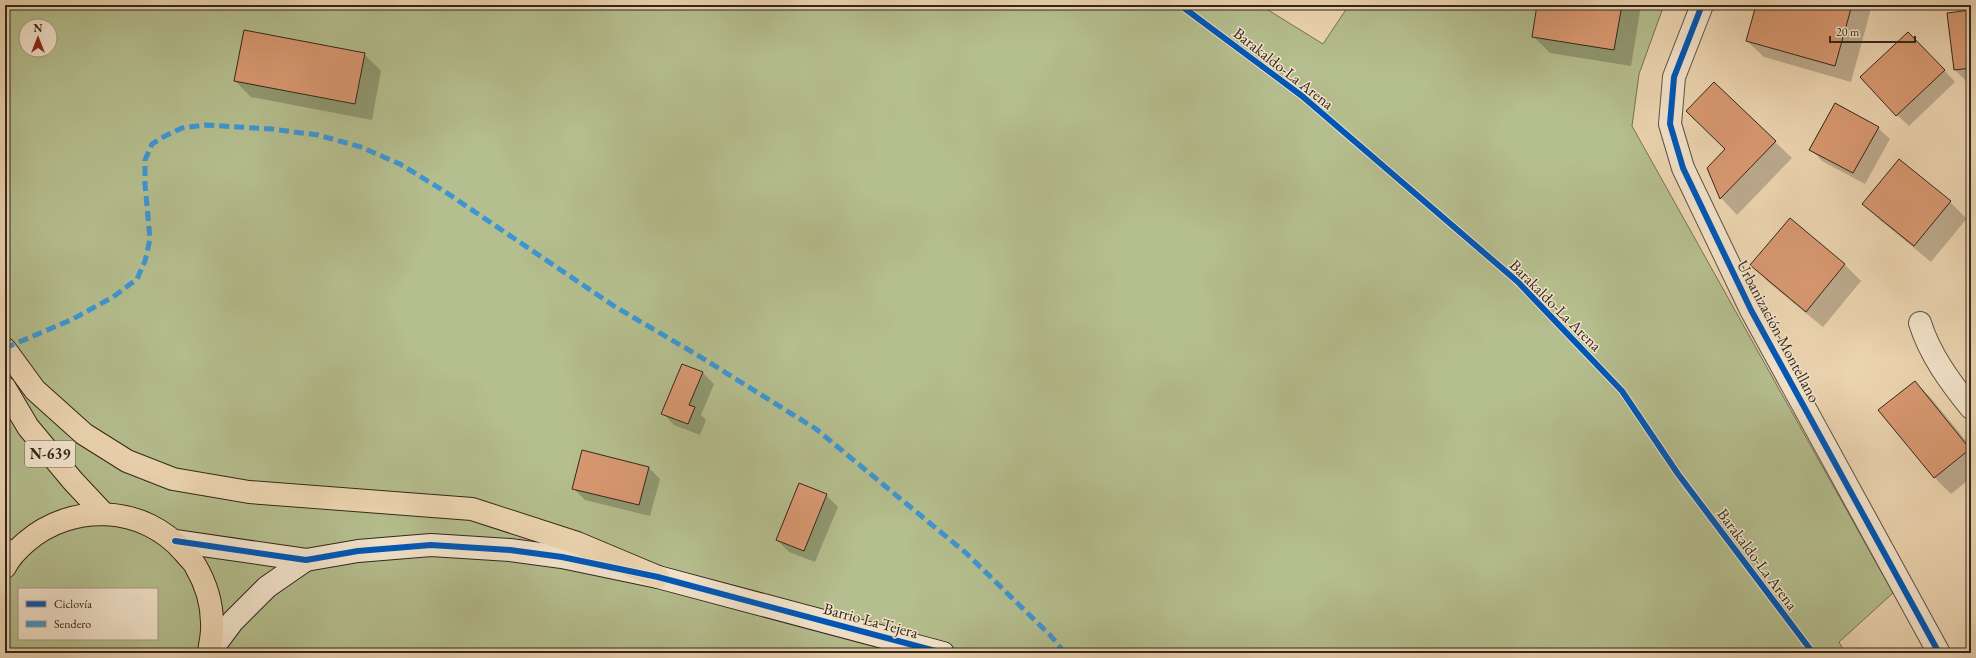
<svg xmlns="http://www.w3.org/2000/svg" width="1976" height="658" font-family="'EB Garamond',serif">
<rect width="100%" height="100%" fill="#ecd5b1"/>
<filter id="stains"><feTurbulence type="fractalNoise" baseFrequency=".005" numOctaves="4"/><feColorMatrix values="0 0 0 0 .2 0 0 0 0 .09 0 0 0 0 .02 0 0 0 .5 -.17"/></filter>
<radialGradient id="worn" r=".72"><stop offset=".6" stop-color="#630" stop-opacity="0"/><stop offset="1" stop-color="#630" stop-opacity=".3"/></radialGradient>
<path fill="#b5be8e" stroke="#747255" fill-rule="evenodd" d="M 5,5 L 1260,5 L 1323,44 L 1349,5 L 1664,5 L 1639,74 L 1632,126 L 1893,593 L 1839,642 L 1845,653 L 5,653 ZM 26,26 L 50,26 L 50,50 L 26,50 ZM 19,589 L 157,589 L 157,639 L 19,639 Z"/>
<g fill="#0003">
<path d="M 1538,5 L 1641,5 L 1631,66 L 1550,53 L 1533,36 Z"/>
<path d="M 1757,5 L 1872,5 L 1851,82 L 1764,57 L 1747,41 Z"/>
<path d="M 1971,11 L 1971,80 L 1966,81 L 1954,69 Z"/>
<path d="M 1920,45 L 1955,82 L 1909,126 L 1897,115 Z"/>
<path d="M 364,54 L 381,71 L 372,120 L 251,97 L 235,81 Z"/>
<path d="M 1714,84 L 1792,158 L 1737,215 L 1721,198 L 1726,150 Z"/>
<path d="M 1878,128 L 1890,139 L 1865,184 L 1822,161 L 1811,149 Z"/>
<path d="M 1899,160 L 1950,202 L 1966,218 L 1971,211 L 1971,220 L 1968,217 L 1931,262 L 1880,220 L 1863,204 Z"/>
<path d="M 1790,220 L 1845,265 L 1861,281 L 1823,327 L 1768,282 L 1752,265 Z"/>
<path d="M 702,372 L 714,384 L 701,415 L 706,420 L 700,435 L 674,425 L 663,413 Z"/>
<path d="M 1915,382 L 1931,398 L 1971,447 L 1971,478 L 1951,494 L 1934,477 Z"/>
<path d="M 648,467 L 660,479 L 650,516 L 585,500 L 573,488 Z"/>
<path d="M 826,495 L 838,507 L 815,562 L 789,552 L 777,540 Z"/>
</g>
<g fill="#d99972" stroke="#32271c">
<path d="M 1537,5 L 1622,5 L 1614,50 L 1532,37 Z"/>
<path d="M 1756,5 L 1852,5 L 1835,66 L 1746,41 Z"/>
<path d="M 1971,10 L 1971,68 L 1954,70 L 1947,13 Z"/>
<path d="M 244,30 L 365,53 L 355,104 L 234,81 Z"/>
<path d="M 1908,32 L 1945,70 L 1896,116 L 1860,77 Z"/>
<path d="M 1714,82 L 1776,141 L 1720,199 L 1707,168 L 1725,149 L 1686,111 Z"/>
<path d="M 1835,103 L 1879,127 L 1853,173 L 1809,150 Z"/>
<path d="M 1899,159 L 1951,201 L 1914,246 L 1862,204 Z"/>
<path d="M 1971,210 L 1971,220 L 1966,216 Z"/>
<path d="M 1790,218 L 1845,264 L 1806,312 L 1750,265 Z"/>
<path d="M 682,364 L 703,372 L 689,405 L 695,407 L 688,424 L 661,414 Z"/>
<path d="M 1915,381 L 1970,449 L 1934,478 L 1878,410 Z"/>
<path d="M 582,450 L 649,467 L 639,505 L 572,489 Z"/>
<path d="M 799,483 L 827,494 L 804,551 L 776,540 Z"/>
</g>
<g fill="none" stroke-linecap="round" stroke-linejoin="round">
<g stroke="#605241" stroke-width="24">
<g id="street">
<path d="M 1702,5 L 1674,77 L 1670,124 L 1683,168 L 1751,310 L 1939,653"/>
<path d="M 1920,323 C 1930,355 1950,382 1971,408"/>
</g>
</g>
<g stroke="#32271c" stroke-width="24">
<g id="secondary">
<path d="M 175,541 L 306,560 L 358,551 L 431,545 L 510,550 L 562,557 L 658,577 L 943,653"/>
<path d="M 209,653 L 233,621 L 267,587 L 306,560"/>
</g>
</g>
<g stroke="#32271c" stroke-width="24">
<path id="primary" d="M 5,567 C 10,557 18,549 26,542 C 72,502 144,505 184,552 C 187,556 192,560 195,565 C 205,582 212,603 212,623 C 213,633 210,643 209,653"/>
</g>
<g stroke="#32271c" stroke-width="24">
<g id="highway">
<path d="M 5,349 L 35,390 L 84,434 L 127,461 L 173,479 L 249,492 L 472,509 L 577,543 L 658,577"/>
<path d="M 5,388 L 28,427 L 73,481 L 103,513"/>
<path d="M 5,549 L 7,563"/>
</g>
</g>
<use href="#street" stroke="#f3e4cc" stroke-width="22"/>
<use href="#secondary" stroke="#f3e4cc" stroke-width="22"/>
<use href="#primary" stroke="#ecd5b1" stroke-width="22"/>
<use href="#highway" stroke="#ecd5b1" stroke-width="22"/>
<path stroke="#3d96d4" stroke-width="5" stroke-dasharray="10 5" stroke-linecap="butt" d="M 5,348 L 71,320 L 113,297 L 137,279 L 145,261 L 150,239 L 145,184 L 145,160 L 152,144 L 165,136 L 182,128 L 206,125 L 271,129 L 318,135 L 361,147 L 400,164 L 444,191 L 614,306 L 699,356 L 816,429 L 966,553 L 1050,635 L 1065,653"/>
<g stroke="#f3e4cc" stroke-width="8">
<g id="cycleway">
<path d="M 1180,5 L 1302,96 L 1518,282 L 1622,391 L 1678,474 L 1813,653"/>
<path d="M 1702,5 L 1674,77 L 1670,124 L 1683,168 L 1751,310 L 1939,653"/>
<path d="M 175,541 L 306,560 L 358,551 L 431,545 L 510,550 L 562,557 L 658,577 L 943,653"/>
</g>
</g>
<use href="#cycleway" stroke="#0057b8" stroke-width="6"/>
</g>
<g text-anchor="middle" stroke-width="3" stroke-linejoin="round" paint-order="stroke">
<rect fill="#f3e4cc" stroke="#6c6051" stroke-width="1" x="25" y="441" width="50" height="26" rx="3"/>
<g font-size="15" font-weight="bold" fill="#32271c">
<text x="50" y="459">N-639</text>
</g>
<g font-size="16" fill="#32271c" stroke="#f3e4cc">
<text transform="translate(1284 68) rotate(38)" y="6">Barakaldo-La Arena</text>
<text transform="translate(1556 305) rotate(45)" y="6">Barakaldo-La Arena</text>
<text transform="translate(1779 331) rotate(62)" y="6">Urbanización Montellano</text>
<text transform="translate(1758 559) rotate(53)" y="6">Barakaldo-La Arena</text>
<text transform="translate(871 620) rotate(15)" y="6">Barrio La Tejera</text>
</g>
</g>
<rect width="1976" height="658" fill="none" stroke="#ecd5b1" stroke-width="20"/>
<rect x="6" y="6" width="1964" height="646" fill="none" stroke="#32271c" stroke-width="2"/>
<rect x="10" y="10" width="1956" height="638" fill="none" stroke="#32271c"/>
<rect x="18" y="588" width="140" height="52" fill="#f3e4cc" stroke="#a69886"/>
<rect x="26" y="601" width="20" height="6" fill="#0057b8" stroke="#a69886"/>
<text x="54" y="608" font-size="12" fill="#32271c">Ciclovía</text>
<rect x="26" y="621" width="20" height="6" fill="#3d96d4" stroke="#a69886"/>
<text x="54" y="628" font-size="12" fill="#32271c">Sendero</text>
<g transform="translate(38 38)"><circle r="19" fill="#f3e4cc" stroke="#a69886"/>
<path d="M0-3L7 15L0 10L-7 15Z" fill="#8f2418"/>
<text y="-6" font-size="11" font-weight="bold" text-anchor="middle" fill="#32271c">N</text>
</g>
<path d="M1830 36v6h85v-6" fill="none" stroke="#32271c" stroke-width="2"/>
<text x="1836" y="36" font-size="12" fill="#32271c" stroke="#f3e4cc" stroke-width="3" paint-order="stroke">20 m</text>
<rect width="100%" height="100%" filter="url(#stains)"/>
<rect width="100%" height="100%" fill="url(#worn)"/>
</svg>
